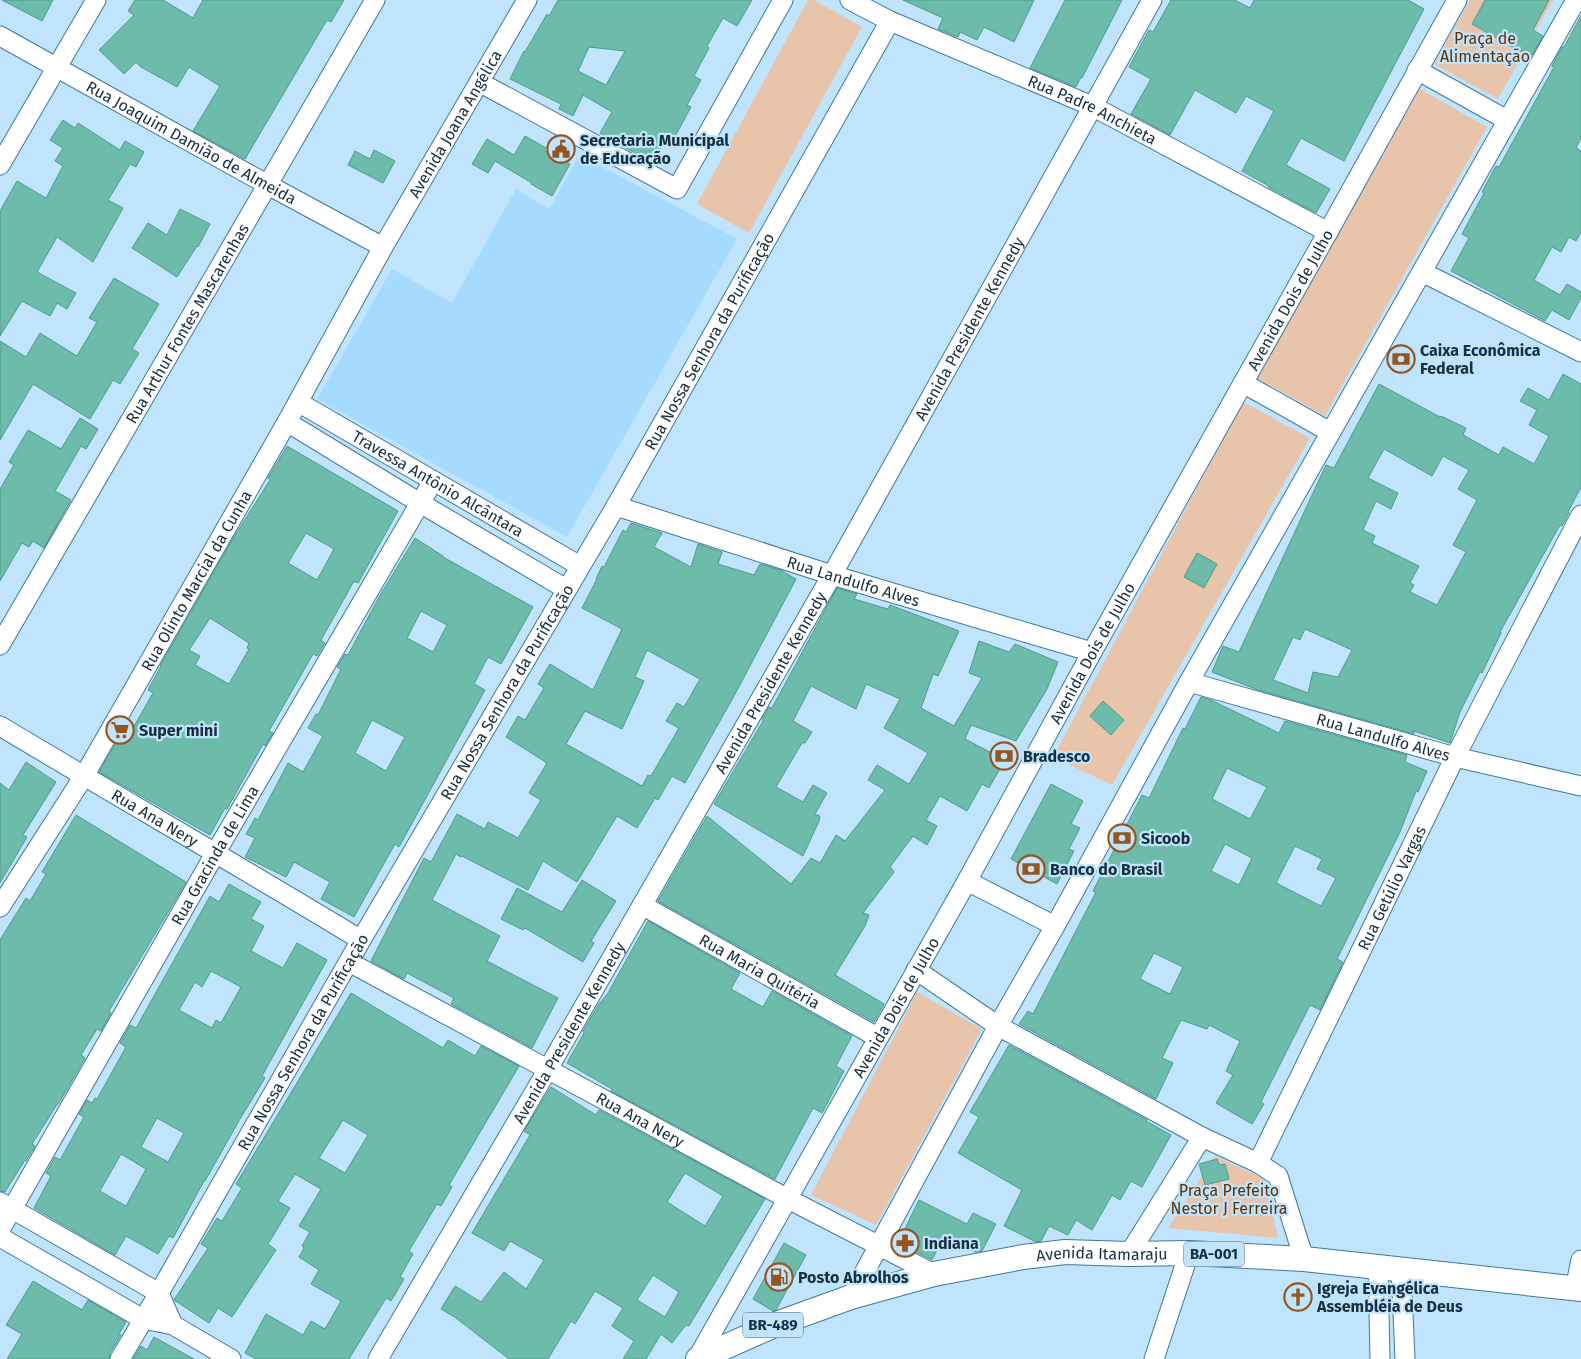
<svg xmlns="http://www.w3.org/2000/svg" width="1581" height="1359" font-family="'Fira Sans',sans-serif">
<rect width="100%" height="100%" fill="#c0e4fc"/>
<path fill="#a5dbff" d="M 580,155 L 737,239 L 567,537 L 317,399 L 392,269 L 452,303 L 516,189 L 549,209 Z"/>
<g fill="#e8c4ab">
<path d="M 808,0 L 814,0 L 862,27 L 749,233 L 697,204 Z"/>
<path d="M 1470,0 L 1553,0 L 1498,99 L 1434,64 Z"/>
<path d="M 1420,89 L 1487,127 L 1325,416 L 1257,378 Z"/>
<path d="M 1243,402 L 1310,438 L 1112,785 L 1053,757 Z"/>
<path d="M 917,992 L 982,1029 L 876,1225 L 811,1195 Z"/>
<path d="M 1215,1156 L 1265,1179 L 1278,1238 L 1168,1228 Z"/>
</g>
<g fill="#6dbcab" stroke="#4c9c8b" fill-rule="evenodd">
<path d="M 2,0 L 53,0 L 42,21 Z"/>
<path d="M 135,0 L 163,0 L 193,18 L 203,0 L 344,0 L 331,22 L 327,20 L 245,159 L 193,131 L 220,86 L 189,67 L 177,87 L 141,67 L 136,62 L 124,74 L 99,50 L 134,15 L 128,11 Z"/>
<path d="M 558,0 L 752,0 L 737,26 L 723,18 L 707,46 L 709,48 L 694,76 L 701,80 L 687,105 L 691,107 L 671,144 L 664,141 L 652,163 L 600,133 L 612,112 L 583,95 L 573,116 L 559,109 L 561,104 L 510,79 L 524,51 L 525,52 L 547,14 L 549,16 ZM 589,47 L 625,51 L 606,85 L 578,71 Z"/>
<path d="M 903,0 L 1034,0 L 1014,42 L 984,27 L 977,40 L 960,32 L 958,37 L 938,29 L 943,18 Z"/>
<path d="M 1065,0 L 1122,0 L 1082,78 L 1081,77 L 1076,87 L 1030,68 Z"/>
<path d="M 1171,0 L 1235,0 L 1250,8 L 1254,0 L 1408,0 L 1424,9 L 1344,161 L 1301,138 L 1286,165 L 1330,189 L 1316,213 L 1268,187 L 1269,186 L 1242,171 L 1274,111 L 1246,96 L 1236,113 L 1195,90 L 1170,135 L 1131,114 L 1151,79 L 1129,67 L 1149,30 L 1153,32 Z"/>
<path d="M 1485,0 L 1549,0 L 1533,30 L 1543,36 L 1532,55 L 1522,50 L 1521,52 L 1472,24 Z"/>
<path d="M 1581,16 L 1581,138 L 1576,148 L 1581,151 L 1581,232 L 1576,241 L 1569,237 L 1561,252 L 1552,247 L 1534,280 L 1560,295 L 1567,284 L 1581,292 L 1581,298 L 1569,320 L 1552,310 L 1545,321 L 1451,271 L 1469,238 L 1462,234 L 1484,193 L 1482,192 L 1496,166 L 1499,167 L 1554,67 L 1552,66 L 1562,47 L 1564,47 Z"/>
<path d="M 63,120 L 75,128 L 78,123 L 120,150 L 125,141 L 144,152 L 136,167 L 130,164 L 108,200 L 123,208 L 93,262 L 57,237 L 37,272 L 76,293 L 67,309 L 57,303 L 50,316 L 22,301 L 0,336 L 0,211 L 17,181 L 46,198 L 63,166 L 55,161 L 63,148 L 50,140 Z"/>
<path d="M 525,136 L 546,148 L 544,150 L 570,164 L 552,196 L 531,184 L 532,183 L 495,161 L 488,173 L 472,164 L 487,139 L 514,155 Z"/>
<path d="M 374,150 L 395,161 L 383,183 L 348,165 L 355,151 L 370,159 Z"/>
<path d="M 180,209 L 210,224 L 198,247 L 197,246 L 177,277 L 132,248 L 148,223 L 167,235 Z"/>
<path d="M 114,278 L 159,304 L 132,349 L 139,353 L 120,384 L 113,380 L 90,419 L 33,384 L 0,440 L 0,341 L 26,357 L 40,333 L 77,356 L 97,322 L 89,318 Z"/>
<path d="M 1563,374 L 1581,384 L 1581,487 L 1568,512 L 1569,513 L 1562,526 L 1560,525 L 1500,632 L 1501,633 L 1482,673 L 1480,672 L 1460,712 L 1450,743 L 1414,731 L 1414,734 L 1258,690 L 1212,672 L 1223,646 L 1239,652 L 1326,465 L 1334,468 L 1379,384 L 1440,417 L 1441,416 L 1466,428 L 1463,435 L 1499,455 L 1503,447 L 1534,464 L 1549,436 L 1529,425 L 1537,410 L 1520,401 L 1528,388 L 1549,400 ZM 1384,449 L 1432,476 L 1443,456 L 1469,470 L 1458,489 L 1477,500 L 1453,545 L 1466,552 L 1437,605 L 1410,592 L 1414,585 L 1410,583 L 1419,566 L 1372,543 L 1375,536 L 1363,530 L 1376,501 L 1391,509 L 1398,493 L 1368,478 ZM 1305,629 L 1352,650 L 1338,677 L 1313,672 L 1308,693 L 1273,680 L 1293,637 L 1300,640 Z"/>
<path d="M 80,418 L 98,429 L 86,449 L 81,446 L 55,491 L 71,500 L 44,548 L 33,541 L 29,547 L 22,543 L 0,581 L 0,489 L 14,465 L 9,462 L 28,430 L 61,449 Z"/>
<path d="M 287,446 L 398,511 L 358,583 L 354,581 L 321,640 L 325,643 L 317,656 L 313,654 L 269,731 L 273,733 L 265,746 L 263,744 L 227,809 L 225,808 L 210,835 L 99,772 L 127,724 L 133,728 L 153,693 L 148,690 L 161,666 L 160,666 L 232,540 L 270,480 L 268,478 ZM 306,533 L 334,549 L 317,580 L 288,563 ZM 210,618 L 249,643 L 247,648 L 249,649 L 229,684 L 195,665 L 200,656 L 189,650 Z"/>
<path d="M 631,523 L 662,533 L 654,547 L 691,567 L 698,544 L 722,552 L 718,564 L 754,575 L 760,564 L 780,570 L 796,579 L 734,696 L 685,783 L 672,776 L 658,800 L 655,798 L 637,828 L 617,816 L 577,882 L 543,861 L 528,890 L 462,856 L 461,857 L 456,854 L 432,900 L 500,936 L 487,961 L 558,998 L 532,1048 L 451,1004 L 454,998 L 407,973 L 404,979 L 371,961 L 424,858 L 431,862 L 457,814 L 485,829 L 488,822 L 518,838 L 541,800 L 529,793 L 547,763 L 506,737 L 518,716 L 525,720 L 544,688 L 538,684 L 550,664 L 593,690 L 622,629 L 582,608 L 597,579 L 596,579 L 602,566 L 604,567 L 623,530 L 626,532 ZM 647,650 L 700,679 L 684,707 L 677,703 L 666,721 L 679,728 L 651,776 L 648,775 L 642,786 L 566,744 L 585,711 L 622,729 L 644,681 L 635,677 Z"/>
<path d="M 415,538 L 443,556 L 443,557 L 533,607 L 501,664 L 488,657 L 474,684 L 485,690 L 399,847 L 395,844 L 354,917 L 321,899 L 330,882 L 294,862 L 286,877 L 245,857 L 255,838 L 246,834 L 255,818 L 258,820 L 288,763 L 303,772 L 323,736 L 308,728 L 316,714 L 318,715 L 341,669 L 337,667 L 345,654 L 348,655 L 379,597 ZM 421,611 L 447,625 L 433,652 L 407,638 ZM 372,720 L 405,737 L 386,771 L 355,753 Z"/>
<path d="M 1197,553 L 1217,564 L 1204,588 L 1184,577 Z"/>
<path d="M 837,588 L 857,594 L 854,599 L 888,609 L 890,605 L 959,631 L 938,676 L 933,674 L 921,708 L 954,726 L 982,678 L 969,673 L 979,641 L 1009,652 L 1015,644 L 1058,662 L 1047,689 L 1016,741 L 971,725 L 965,739 L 1005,760 L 989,788 L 982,784 L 967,811 L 940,796 L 926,820 L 937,826 L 927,845 L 913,836 L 890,867 L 894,872 L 863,913 L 869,915 L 865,926 L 835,975 L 884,1004 L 874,1022 L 658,901 L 707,816 L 791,884 L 811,858 L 820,863 L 836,835 L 845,841 L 885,790 L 868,780 L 877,765 L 909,784 L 928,753 L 884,728 L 900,699 L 866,684 L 856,709 L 811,686 L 793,721 L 812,732 L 805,743 L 802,743 L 776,787 L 803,802 L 813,785 L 827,793 L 815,814 L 820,816 L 819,821 L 803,856 L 714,804 L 763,721 L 762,719 L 769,707 L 772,708 Z"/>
<path d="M 1201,697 L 1211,700 L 1279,733 L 1285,721 L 1407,755 L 1405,762 L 1427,771 L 1418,792 L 1416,791 L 1400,832 L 1337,959 L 1343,962 L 1320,1010 L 1310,1005 L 1261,1102 L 1264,1104 L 1252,1124 L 1216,1103 L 1233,1075 L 1226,1071 L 1240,1041 L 1209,1025 L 1207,1029 L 1181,1020 L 1162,1058 L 1173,1063 L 1156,1099 L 1019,1024 L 1028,1011 L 1033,1014 L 1096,892 L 1093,891 L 1142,795 L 1149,798 L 1183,728 L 1185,729 ZM 1227,768 L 1267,787 L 1250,819 L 1212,799 ZM 1225,844 L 1252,858 L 1239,885 L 1211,871 ZM 1295,846 L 1322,859 L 1317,869 L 1336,878 L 1321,906 L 1276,883 ZM 1154,953 L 1183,967 L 1170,994 L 1140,979 Z"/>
<path d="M 1103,701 L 1124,720 L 1111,735 L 1090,716 Z"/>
<path d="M 26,762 L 56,782 L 23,835 L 27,837 L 0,883 L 0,783 L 9,790 Z"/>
<path d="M 1051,784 L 1083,801 L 1071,824 L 1080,828 L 1069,849 L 1074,851 L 1057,884 L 1011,859 Z"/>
<path d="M 76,815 L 186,882 L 109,1011 L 111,1013 L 101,1031 L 97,1029 L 81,1055 L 85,1058 L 59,1103 L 58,1103 L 32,1144 L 35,1146 L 26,1161 L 25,1160 L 5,1192 L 0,1191 L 0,940 L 26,898 L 30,901 L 46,874 L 42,872 Z"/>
<path d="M 582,880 L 616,901 L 591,941 L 594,943 L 583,962 L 525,928 L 523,930 L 501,919 L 517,888 L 562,912 Z"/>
<path d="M 229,884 L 261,902 L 251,919 L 264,926 L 251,951 L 283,968 L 297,943 L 327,960 L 262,1076 L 265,1078 L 240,1119 L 205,1181 L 204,1181 L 173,1238 L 169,1236 L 158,1254 L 126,1236 L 115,1255 L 34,1208 L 51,1176 L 46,1173 L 55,1157 L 60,1160 L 84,1117 L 79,1114 L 87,1100 L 92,1103 L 95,1098 L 97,1099 L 126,1047 L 120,1043 L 130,1025 L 136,1028 L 210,896 L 219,902 ZM 211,971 L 241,987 L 221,1023 L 216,1020 L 212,1028 L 179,1010 L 195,982 L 202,987 ZM 157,1118 L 184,1133 L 168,1162 L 141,1147 ZM 121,1154 L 146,1169 L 126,1206 L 100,1191 Z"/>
<path d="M 648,921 L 740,973 L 731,989 L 763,1007 L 772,991 L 852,1036 L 836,1066 L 844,1071 L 822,1113 L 813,1108 L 775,1179 L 611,1091 L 612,1089 L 567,1063 L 584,1033 L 583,1031 L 599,1004 L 608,993 Z"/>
<path d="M 351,993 L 443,1048 L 448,1040 L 475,1056 L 481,1046 L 519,1066 L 449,1185 L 452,1187 L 441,1206 L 437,1204 L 409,1251 L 413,1254 L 400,1277 L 404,1279 L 391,1301 L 386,1298 L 349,1359 L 256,1359 L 245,1353 L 266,1314 L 303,1335 L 311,1321 L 325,1329 L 341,1301 L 311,1284 L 319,1270 L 299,1257 L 304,1248 L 302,1246 L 310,1232 L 299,1226 L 321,1189 L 295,1174 L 278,1201 L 290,1208 L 268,1244 L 276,1250 L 232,1317 L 218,1308 L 209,1323 L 174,1300 L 208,1248 L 201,1244 L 217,1218 L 222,1221 L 242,1188 L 236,1184 ZM 343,1120 L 368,1135 L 345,1173 L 319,1158 Z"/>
<path d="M 1009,1045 L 1147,1120 L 1146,1121 L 1171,1135 L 1142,1187 L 1131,1181 L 1120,1200 L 1112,1195 L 1092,1230 L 1076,1220 L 1068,1235 L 1049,1226 L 1041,1241 L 1036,1242 L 1004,1226 L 1022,1190 L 958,1153 L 979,1117 L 970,1112 Z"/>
<path d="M 551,1087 L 596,1115 L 599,1110 L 765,1199 L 689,1326 L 686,1325 L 672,1343 L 661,1334 L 646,1359 L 623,1359 L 634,1341 L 612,1326 L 623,1308 L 595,1291 L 575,1324 L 571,1321 L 548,1359 L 509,1359 L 456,1318 L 441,1309 L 455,1286 L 481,1302 L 504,1272 L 526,1289 L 544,1260 L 510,1241 L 504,1251 L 472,1233 L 530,1135 L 524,1131 ZM 685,1173 L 723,1196 L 705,1226 L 667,1202 ZM 653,1275 L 679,1292 L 665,1317 L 637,1300 Z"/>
<path d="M 1217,1159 L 1219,1165 L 1225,1164 L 1229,1179 L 1205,1185 L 1199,1164 Z"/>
<path d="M 919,1200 L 967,1224 L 973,1213 L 996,1224 L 982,1251 L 976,1252 L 944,1236 L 932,1260 L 898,1243 Z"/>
<path d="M 784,1243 L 806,1255 L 776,1310 L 773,1311 L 753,1299 Z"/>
<path d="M 33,1281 L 82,1310 L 88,1300 L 126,1322 L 119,1334 L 121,1335 L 110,1353 L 109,1359 L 7,1359 L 22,1334 L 6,1325 Z"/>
<path d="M 154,1337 L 194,1359 L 133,1359 L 141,1346 L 147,1350 Z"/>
</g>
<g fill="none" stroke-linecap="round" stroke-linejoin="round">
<g stroke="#3e799d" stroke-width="21">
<g id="minor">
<path id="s1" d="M 850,0 L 890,21 L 1092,106 L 1328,232"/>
<path id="s2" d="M 0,36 L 268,185 L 383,247"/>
<path d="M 1417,70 L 1507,120"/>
<path d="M 479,82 L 677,189 L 783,0"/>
<path d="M 0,165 L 96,0"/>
<path d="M 1422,272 L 1581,352"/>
<path d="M 1243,383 L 1330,432"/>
<path id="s3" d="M 298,402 L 580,566"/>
<path d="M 287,422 L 420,503 L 566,589"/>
<path id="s4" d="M 616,506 L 832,575 L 1092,652"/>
<path id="s5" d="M 0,645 L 375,0"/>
<path id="s6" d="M 1189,682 L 1455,757 L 1581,786"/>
<path id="s7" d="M 0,726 C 120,798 241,867 361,940"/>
<path d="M 967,881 L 1055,926"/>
<path id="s8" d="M 642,905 L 877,1037"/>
<path id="s9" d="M 0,907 L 84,776 L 287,422 L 383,247 L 527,0"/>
<path id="s10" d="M 349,962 L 788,1199 L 934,1274"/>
<path d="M 916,970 L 998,1026 L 1202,1137 L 1258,1163 L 1278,1176 L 1304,1259"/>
<path id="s11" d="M 1258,1163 L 1455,757 L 1581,515"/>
<path d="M 0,1202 L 159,1293 L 173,1325"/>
<path id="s12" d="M 0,1230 L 216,852 L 433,481"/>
<path d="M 0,1237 L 143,1319 L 173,1325 L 231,1359"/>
<path d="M 1129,1254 L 1202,1137"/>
<path d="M 1378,1266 L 1380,1359"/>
<path d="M 1401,1268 L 1405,1359"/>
<path d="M 1575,1289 L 1581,1260"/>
<path d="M 851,1297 L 998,1026 L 1055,926 L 1189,682 L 1576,0"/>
<path id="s13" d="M 120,1359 L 159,1293 L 361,940 L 616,506 L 890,21"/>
<path id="s14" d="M 378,1359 L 548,1069 L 832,575 L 1152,0"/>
<path id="s15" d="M 697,1359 L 967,881 L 1092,652 L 1328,232 L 1457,0"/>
<path d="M 1154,1359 L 1189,1253"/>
</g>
</g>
<g stroke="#3e799d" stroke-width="26">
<g id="major">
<path id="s16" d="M 698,1359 L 779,1323 L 851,1297 L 934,1274 L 1023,1257 L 1065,1252 L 1129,1254 L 1189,1253 L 1304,1259 L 1581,1289"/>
</g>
</g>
<use href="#minor" stroke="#fff" stroke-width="19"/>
<use href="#major" stroke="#fff" stroke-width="24"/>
</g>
<defs>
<g id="civic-ring" transform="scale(1.4375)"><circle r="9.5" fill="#c0e4fc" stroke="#95551d" stroke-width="1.5"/><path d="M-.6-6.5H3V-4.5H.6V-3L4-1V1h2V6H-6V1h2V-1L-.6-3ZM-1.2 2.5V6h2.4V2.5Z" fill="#95551d"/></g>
<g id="bank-ring" transform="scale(1.4375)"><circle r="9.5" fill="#c0e4fc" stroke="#95551d" stroke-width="1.5"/><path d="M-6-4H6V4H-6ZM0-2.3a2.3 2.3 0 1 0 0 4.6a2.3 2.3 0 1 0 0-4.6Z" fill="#95551d"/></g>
<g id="supermarket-ring" transform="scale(1.4375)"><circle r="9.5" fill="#c0e4fc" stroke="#95551d" stroke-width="1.5"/><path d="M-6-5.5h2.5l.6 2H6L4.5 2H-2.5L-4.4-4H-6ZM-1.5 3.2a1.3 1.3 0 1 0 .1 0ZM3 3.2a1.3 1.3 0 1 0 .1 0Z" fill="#95551d"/></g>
<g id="pharmacy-ring" transform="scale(1.4375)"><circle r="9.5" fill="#c0e4fc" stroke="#95551d" stroke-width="1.5"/><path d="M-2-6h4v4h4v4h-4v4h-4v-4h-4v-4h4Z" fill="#95551d"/></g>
<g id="fuel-ring" transform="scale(1.4375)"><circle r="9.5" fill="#c0e4fc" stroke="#95551d" stroke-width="1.5"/><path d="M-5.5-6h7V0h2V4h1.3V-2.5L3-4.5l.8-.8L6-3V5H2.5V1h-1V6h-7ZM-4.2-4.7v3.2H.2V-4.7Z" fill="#95551d"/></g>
<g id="church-ring" transform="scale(1.4375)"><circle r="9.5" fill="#c0e4fc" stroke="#95551d" stroke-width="1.5"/><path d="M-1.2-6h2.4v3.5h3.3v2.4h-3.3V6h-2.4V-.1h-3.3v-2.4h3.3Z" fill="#95551d"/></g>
</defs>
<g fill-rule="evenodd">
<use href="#civic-ring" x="561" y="149"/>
<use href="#bank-ring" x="1401" y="359"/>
<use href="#supermarket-ring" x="120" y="730"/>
<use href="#bank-ring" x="1004" y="756"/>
<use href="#bank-ring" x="1122" y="838"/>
<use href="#bank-ring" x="1031" y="869"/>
<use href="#pharmacy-ring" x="905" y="1243"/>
<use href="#fuel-ring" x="779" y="1277"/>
<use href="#church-ring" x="1298" y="1297"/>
</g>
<g text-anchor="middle" stroke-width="4.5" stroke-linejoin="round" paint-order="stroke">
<g fill="#c0e4fc" stroke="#4a6678" stroke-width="1">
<rect x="1184" y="1241.5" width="60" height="25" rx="4"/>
<rect x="743" y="1312.5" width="60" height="25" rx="4"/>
</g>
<g font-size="15" font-weight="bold" fill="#17303f">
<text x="1214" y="1259">BA-001</text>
<text x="773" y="1330">BR-489</text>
</g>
<g font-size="16" fill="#613000" stroke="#c0e4fc">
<text x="1485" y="44">Praça de<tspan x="1485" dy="18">Alimentação</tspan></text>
<text x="1229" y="1196">Praça Prefeito<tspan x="1229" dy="18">Nestor J Ferreira</tspan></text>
</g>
<g font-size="16" fill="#17303f" stroke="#c0e4fc">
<text dy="6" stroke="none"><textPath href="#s1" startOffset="266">Rua Padre Anchieta</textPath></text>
<text dy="6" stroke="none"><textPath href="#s9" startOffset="906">Avenida Joana Angélica</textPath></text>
<text dy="6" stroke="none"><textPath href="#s2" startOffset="219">Rua Joaquim Damião de Almeida</textPath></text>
<text dy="6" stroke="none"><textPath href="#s15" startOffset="1214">Avenida Dois de Julho</textPath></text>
<text dy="6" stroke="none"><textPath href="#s5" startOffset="372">Rua Arthur Fontes Mascarenhas</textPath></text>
<text dy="6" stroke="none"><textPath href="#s14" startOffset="1188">Avenida Presidente Kennedy</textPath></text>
<text dy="6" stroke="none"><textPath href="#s13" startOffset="1176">Rua Nossa Senhora da Purificação</textPath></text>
<text dy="6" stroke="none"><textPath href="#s3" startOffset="162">Travessa Antônio Alcântara</textPath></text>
<text dy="6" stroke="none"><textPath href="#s9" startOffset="381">Rua Olinto Marcial da Cunha</textPath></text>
<text dy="6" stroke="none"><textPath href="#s4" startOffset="249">Rua Landulfo Alves</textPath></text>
<text dy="6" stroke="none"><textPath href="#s15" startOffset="809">Avenida Dois de Julho</textPath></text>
<text dy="6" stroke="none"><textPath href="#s14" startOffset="782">Avenida Presidente Kennedy</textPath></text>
<text dy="6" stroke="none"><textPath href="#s13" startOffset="771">Rua Nossa Senhora da Purificação</textPath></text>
<text dy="6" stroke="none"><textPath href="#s6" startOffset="202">Rua Landulfo Alves</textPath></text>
<text dy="6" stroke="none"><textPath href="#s7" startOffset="180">Rua Ana Nery</textPath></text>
<text dy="6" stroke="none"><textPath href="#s12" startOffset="432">Rua Gracinda de Lima</textPath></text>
<text dy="6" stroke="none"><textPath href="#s11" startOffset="306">Rua Getúlio Vargas</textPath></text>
<text dy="6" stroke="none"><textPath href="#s8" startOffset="135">Rua Maria Quitéria</textPath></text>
<text dy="6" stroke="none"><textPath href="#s15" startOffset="404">Avenida Dois de Julho</textPath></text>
<text dy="6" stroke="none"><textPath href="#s14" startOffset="378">Avenida Presidente Kennedy</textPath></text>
<text dy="6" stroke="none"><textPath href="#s13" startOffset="366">Rua Nossa Senhora da Purificação</textPath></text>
<text dy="6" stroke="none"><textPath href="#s10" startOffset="331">Rua Ana Nery</textPath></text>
<text dy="6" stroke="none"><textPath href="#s16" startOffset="421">Avenida Itamaraju</textPath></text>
</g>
<g font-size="16" font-weight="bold" fill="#17303f" stroke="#c0e4fc" text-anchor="start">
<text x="580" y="146">Secretaria Municipal<tspan x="580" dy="18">de Educação</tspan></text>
<text x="1420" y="356">Caixa Econômica<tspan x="1420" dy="18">Federal</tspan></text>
<text x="139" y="736">Super mini</text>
<text x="1023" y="762">Bradesco</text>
<text x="1141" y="844">Sicoob</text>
<text x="1050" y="875">Banco do Brasil</text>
<text x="924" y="1249">Indiana</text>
<text x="798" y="1283">Posto Abrolhos</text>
<text x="1317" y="1294">Igreja Evangélica<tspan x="1317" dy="18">Assembléia de Deus</tspan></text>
</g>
</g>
</svg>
